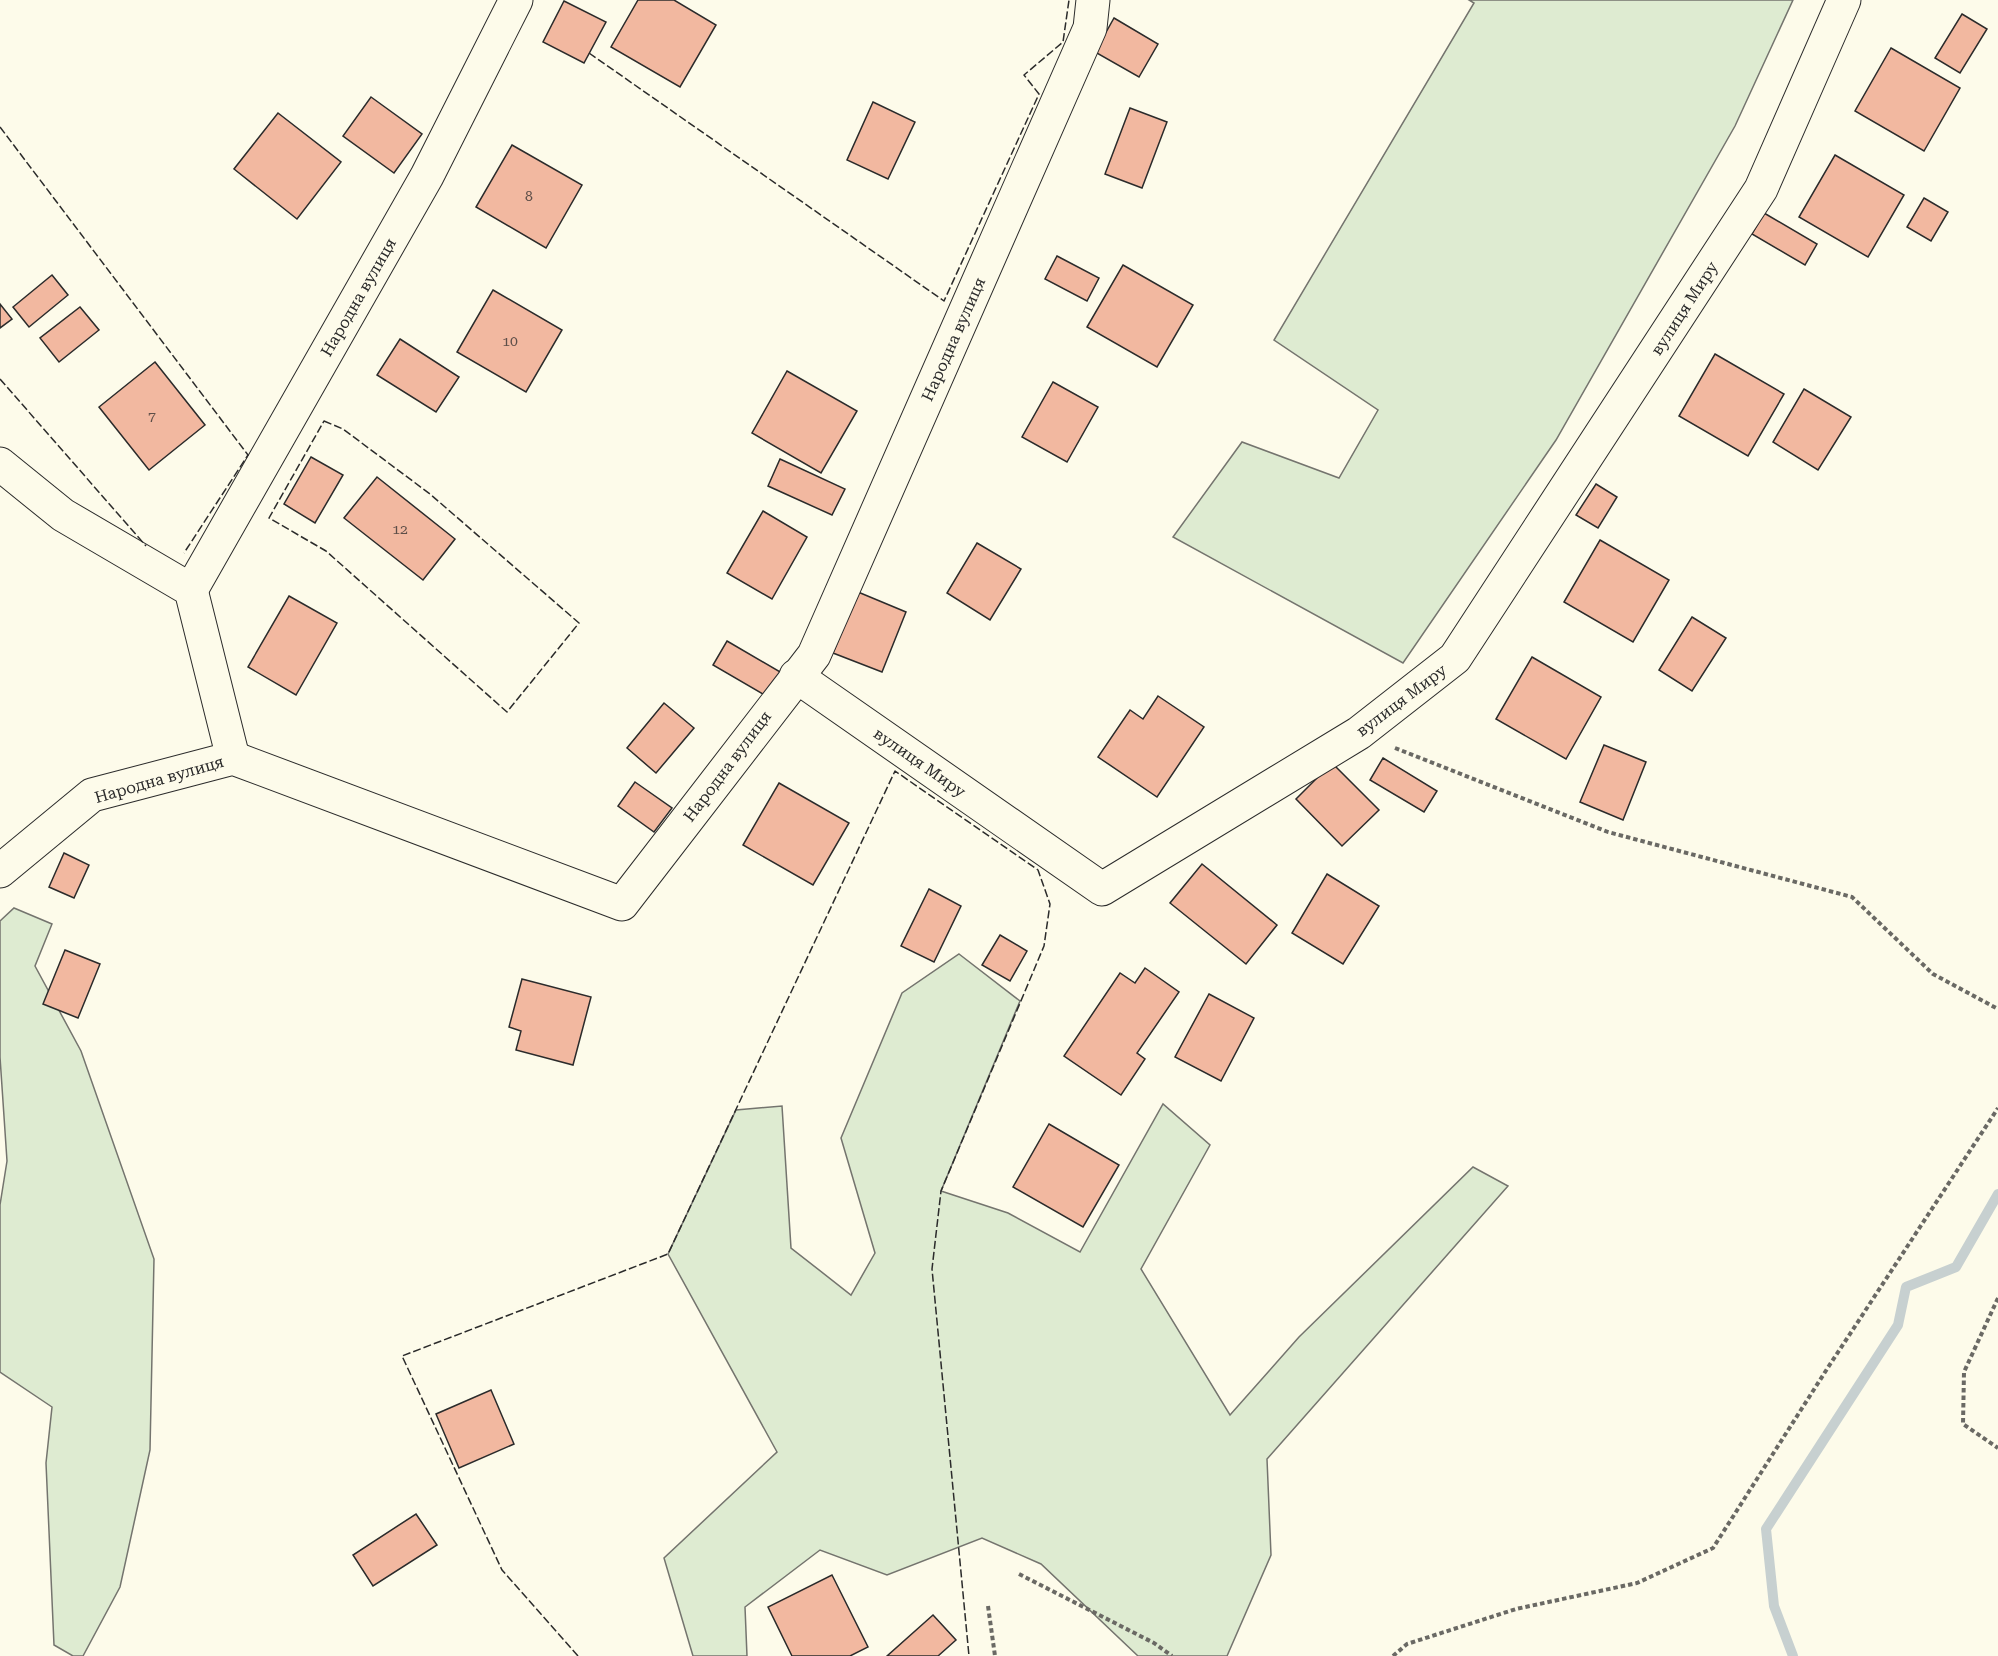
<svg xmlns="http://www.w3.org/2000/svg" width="1998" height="1656" font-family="'Roboto Serif',serif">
<rect width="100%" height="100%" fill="#fdfbea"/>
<g fill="#deebd1" stroke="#74746e" stroke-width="1.5">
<path d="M 1469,0 L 1793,0 L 1735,126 L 1556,440 L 1403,663 L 1173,537 L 1242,442 L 1339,478 L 1378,410 L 1274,340 L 1474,3 Z"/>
<path d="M 14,908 L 52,924 L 35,966 L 81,1051 L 154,1259 L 150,1450 L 120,1587 L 83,1656 L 73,1656 L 54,1645 L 46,1463 L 52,1407 L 0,1372 L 0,1205 L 7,1161 L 0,1057 L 0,921 Z"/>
<path d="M 959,954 L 1020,1001 L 941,1191 L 1008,1213 L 1080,1252 L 1163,1104 L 1210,1145 L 1141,1269 L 1230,1415 L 1299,1337 L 1473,1167 L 1508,1186 L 1267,1459 L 1271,1555 L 1227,1656 L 1138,1656 L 1041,1564 L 982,1538 L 887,1575 L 820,1550 L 745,1607 L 747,1656 L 693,1656 L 664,1558 L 777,1452 L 668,1254 L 736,1110 L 782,1106 L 791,1248 L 851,1295 L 875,1253 L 841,1138 L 902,993 Z"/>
</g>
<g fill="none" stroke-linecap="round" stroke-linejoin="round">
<path stroke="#c7d0d0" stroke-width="10" d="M 1793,1656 L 1774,1606 L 1766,1529 L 1898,1325 L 1906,1287 L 1956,1267 L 1998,1194"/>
</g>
<g fill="#f2b8a0" stroke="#2b2b2b" stroke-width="1.5">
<path d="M 638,0 L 674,0 L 716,25 L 680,87 L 611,47 Z"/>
<path d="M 564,1 L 606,22 L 584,63 L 543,42 Z"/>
<path d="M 1962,14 L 1987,29 L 1960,73 L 1935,58 Z"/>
<path d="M 1114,18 L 1158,44 L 1139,77 L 1095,52 Z"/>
<path d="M 1891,48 L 1960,88 L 1924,151 L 1855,111 Z"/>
<path d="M 371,97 L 422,134 L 394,173 L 343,136 Z"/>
<path d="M 873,102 L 915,122 L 888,179 L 847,160 Z"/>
<path d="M 1130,108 L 1167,122 L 1142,188 L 1105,174 Z"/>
<path d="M 278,113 L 341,162 L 297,219 L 234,169 Z"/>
<path d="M 512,145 L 582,185 L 546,248 L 476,207 Z"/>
<path d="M 1835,155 L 1904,195 L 1868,257 L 1799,217 Z"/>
<path d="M 1924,198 L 1948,212 L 1931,241 L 1907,227 Z"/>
<path d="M 1764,213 L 1817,244 L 1805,265 L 1752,234 Z"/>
<path d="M 1057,256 L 1099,278 L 1087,301 L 1045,279 Z"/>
<path d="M 1123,265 L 1193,305 L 1157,367 L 1087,327 Z"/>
<path d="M 52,275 L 68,295 L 29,327 L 13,307 Z"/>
<path d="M 493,290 L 562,330 L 526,392 L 457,352 Z"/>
<path d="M 0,304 L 12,319 L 0,328 Z"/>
<path d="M 80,307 L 99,330 L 59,362 L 40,338 Z"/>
<path d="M 400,339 L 459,377 L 436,412 L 377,375 Z"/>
<path d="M 1715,354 L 1784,394 L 1748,456 L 1679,416 Z"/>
<path d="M 155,362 L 205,425 L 149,470 L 99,407 Z"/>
<path d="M 787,371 L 857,411 L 821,473 L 752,433 Z"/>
<path d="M 1053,382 L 1098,407 L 1067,462 L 1022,437 Z"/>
<path d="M 1804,389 L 1851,417 L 1818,470 L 1773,442 Z"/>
<path d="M 311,457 L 343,475 L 315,523 L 284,504 Z"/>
<path d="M 780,459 L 845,489 L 832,515 L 768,486 Z"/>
<path d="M 377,477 L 455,539 L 423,580 L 344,518 Z"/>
<path d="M 1596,484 L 1617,497 L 1598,528 L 1576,515 Z"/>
<path d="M 763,511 L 807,537 L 772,599 L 727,573 Z"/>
<path d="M 1600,540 L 1669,580 L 1633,642 L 1564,602 Z"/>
<path d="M 977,543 L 1021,569 L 990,620 L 947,593 Z"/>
<path d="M 858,592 L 906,612 L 882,672 L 833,653 Z"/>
<path d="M 289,596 L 337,623 L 296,695 L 248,667 Z"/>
<path d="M 1692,617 L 1726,638 L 1692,691 L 1659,670 Z"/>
<path d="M 727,641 L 782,673 L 768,697 L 713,665 Z"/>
<path d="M 1532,657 L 1601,697 L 1566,759 L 1496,719 Z"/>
<path d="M 1158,696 L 1204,727 L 1157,797 L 1098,757 L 1130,710 L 1143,719 Z"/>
<path d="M 664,703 L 694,728 L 656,773 L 627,748 Z"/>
<path d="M 1604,745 L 1646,762 L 1623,820 L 1580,802 Z"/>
<path d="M 1383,758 L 1437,791 L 1424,812 L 1370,780 Z"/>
<path d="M 1332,763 L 1379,810 L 1342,846 L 1296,799 Z"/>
<path d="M 635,782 L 672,808 L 654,832 L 618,806 Z"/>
<path d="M 779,783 L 849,823 L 813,885 L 743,845 Z"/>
<path d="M 64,853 L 89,865 L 74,898 L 49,887 Z"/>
<path d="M 1202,864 L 1277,925 L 1246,964 L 1170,903 Z"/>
<path d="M 1327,874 L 1379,906 L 1343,964 L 1292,933 Z"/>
<path d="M 929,889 L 961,906 L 934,962 L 901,946 Z"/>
<path d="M 1000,935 L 1027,951 L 1010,981 L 982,965 Z"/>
<path d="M 65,950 L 100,964 L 78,1018 L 43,1004 Z"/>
<path d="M 1145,968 L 1179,992 L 1137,1053 L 1145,1059 L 1121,1095 L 1064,1056 L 1120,973 L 1135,983 Z"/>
<path d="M 522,979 L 591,997 L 573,1065 L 516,1050 L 521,1031 L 509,1027 Z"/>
<path d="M 1209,994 L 1254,1018 L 1221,1081 L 1175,1057 Z"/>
<path d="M 1049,1124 L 1119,1165 L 1083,1227 L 1013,1187 Z"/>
<path d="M 491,1390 L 514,1444 L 459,1468 L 436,1414 Z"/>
<path d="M 416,1514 L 437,1545 L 373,1586 L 353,1555 Z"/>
<path d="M 832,1575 L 868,1647 L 850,1656 L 792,1656 L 768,1607 Z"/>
<path d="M 933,1615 L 956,1640 L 938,1656 L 887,1656 Z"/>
</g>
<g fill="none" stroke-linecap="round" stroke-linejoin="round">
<g stroke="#2b2b2b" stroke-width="35">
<g id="minor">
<path d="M 0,464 L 63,515 L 191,590 L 233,758"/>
<path d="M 191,590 L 427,176 L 516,0"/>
<path d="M 796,676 L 1102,889 L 1359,733 L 1455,658 L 1761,189 L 1844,0"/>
<path d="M 0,871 L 92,795 L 233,758 L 622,904 L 814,655 L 1090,28 L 1093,0"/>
</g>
</g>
<g stroke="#6a6964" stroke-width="4" stroke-dasharray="4.5 3" stroke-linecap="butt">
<path d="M 1395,748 L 1608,832 L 1852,897 L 1933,974 L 1998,1009"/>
<path d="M 1998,1298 L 1964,1372 L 1963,1424 L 1998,1448"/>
<path d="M 1019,1574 L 1154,1643 L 1172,1656"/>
<path d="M 988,1606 L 995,1656"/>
<path d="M 1393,1656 L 1407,1644 L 1516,1609 L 1637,1583 L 1713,1548 L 1827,1369 L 1998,1108"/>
</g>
<use href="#minor" stroke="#fdfbea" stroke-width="33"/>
<g stroke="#2b2b2b" stroke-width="1.5" stroke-dasharray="8 3" stroke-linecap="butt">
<path d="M 589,53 L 944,301 L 1039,94 L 1024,75 L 1063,42 L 1069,0"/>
<path d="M 0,127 L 248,455 L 184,553"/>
<path d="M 0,379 L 146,546"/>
<path d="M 324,421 L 343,429 L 430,494 L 579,623 L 507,712 L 326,551 L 269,518 Z"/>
<path d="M 578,1656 L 502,1570 L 402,1356 L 668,1254 L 895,771 L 1038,870 L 1050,904 L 1044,946 L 941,1191 L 932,1269 L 969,1656"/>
</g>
</g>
<g text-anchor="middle" stroke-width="4.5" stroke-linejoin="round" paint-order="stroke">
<g font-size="14" fill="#5d4e48">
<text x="529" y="201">8</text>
<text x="510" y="346">10</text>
<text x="152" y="421">7</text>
<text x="400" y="534">12</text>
</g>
<g font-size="16" fill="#2b2b2b" stroke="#fdfbea">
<text transform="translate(358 297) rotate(-60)" y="6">Народна вулиця</text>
<text transform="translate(1684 308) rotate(-57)" y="6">вулиця Миру</text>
<text transform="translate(953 339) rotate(-66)" y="6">Народна вулиця</text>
<text transform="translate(1401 700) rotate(-37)" y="6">вулиця Миру</text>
<text transform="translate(920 762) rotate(35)" y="6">вулиця Миру</text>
<text transform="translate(727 766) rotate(-53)" y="6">Народна вулиця</text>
<text transform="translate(159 779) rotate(-16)" y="6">Народна вулиця</text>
</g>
</g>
</svg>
